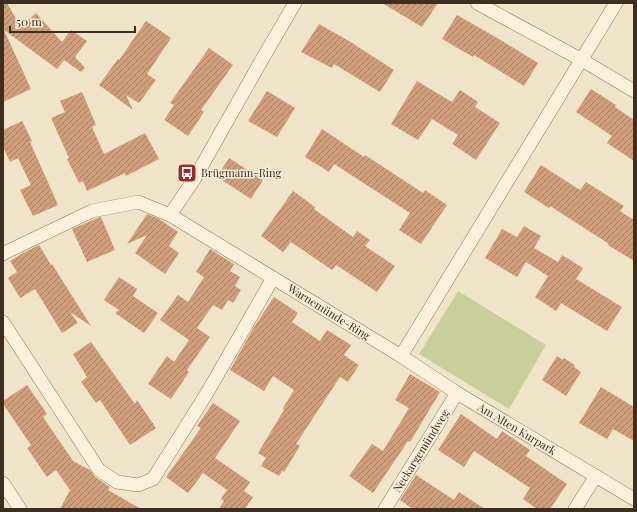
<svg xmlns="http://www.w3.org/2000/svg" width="637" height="512" font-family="'Playfair Display',serif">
<defs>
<pattern id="building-hatch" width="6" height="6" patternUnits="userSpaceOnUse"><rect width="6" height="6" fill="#cf9f7d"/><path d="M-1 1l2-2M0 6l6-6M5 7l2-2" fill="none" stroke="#a98266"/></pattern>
</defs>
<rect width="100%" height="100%" fill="#f0e4c8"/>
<path fill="#c9cf9b" d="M 458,291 L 546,345 L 509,409 L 419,354 Z"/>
<g fill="url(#building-hatch)">
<path d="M 3,3 L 7,3 L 21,27 L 36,13 L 62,42 L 71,30 L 87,41 L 75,57 L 85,68 L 81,72 L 64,60 L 57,69 L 4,30 L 31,89 L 3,102 Z"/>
<path d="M 382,3 L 438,3 L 422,27 Z"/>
<path d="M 457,15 L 499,39 L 538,63 L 524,86 L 474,55 L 473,57 L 442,39 Z"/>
<path d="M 146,21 L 171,38 L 147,74 L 156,80 L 139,103 L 126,95 L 133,110 L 99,85 L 118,59 L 119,60 Z"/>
<path d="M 319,24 L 349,41 L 394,70 L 380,92 L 334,64 L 332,68 L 301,52 Z"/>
<path d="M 209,48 L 233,65 L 201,110 L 204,112 L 188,136 L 164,120 L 174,105 L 170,103 Z"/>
<path d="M 417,81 L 452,102 L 460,90 L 478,102 L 475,107 L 500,123 L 476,160 L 452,144 L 458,135 L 432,119 L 418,140 L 391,124 Z"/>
<path d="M 591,89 L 616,105 L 615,107 L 634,120 L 634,161 L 607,143 L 612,136 L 576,112 Z"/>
<path d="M 267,91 L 295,108 L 277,137 L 248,121 Z"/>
<path d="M 82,92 L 96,125 L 92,127 L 104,154 L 145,133 L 159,159 L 126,176 L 125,173 L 87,191 L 83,181 L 79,183 L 67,159 L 69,158 L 51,118 L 65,112 L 60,101 Z"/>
<path d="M 22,121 L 32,141 L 30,142 L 58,205 L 33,216 L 20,190 L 31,185 L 18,158 L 10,162 L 3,147 L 3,130 Z"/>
<path d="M 322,129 L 364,157 L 365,155 L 423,193 L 425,190 L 447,205 L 421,244 L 399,230 L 410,213 L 334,164 L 329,172 L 305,157 Z"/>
<path d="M 229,158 L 263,180 L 251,199 L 217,177 Z"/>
<path d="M 541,165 L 580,190 L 586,182 L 624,206 L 620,211 L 634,220 L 634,261 L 608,245 L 609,244 L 550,206 L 549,208 L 524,192 Z"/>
<path d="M 293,191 L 315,207 L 314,209 L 353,237 L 357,231 L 370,240 L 365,246 L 395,266 L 377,292 L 336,265 L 332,270 L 291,242 L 283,252 L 261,236 Z"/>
<path d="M 147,214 L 159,219 L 178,232 L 169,246 L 179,253 L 165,274 L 135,253 L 147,235 L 127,244 Z"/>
<path d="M 101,217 L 115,250 L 87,262 L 72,229 L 95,219 Z"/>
<path d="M 524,226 L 541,236 L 534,248 L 558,262 L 562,255 L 583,268 L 576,279 L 622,307 L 607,331 L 561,303 L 556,311 L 535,297 L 548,276 L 526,262 L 517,277 L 485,258 L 502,229 L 517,237 Z"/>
<path d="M 39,245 L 51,265 L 52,264 L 91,326 L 70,312 L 78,323 L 62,333 L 35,289 L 20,298 L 8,278 L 17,272 L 10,261 L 23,253 Z"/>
<path d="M 210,249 L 234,264 L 230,271 L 240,277 L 235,286 L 241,290 L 233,303 L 228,300 L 222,310 L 213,305 L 197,328 L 210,337 L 187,370 L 189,372 L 171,399 L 148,384 L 167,356 L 174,362 L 189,340 L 160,320 L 178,295 L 188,302 L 204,277 L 196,272 Z"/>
<path d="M 119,277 L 137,289 L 133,296 L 158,313 L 144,333 L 115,313 L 119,310 L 104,300 Z"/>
<path d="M 274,297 L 298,313 L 292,322 L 320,341 L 327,330 L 351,345 L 344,355 L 359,365 L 348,382 L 340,377 L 296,444 L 300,446 L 284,472 L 282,471 L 279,476 L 261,466 L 266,458 L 258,453 L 284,410 L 283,408 L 294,390 L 273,376 L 264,391 L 230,370 L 254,327 Z"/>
<path d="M 91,342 L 135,404 L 137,400 L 156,428 L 130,445 L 100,400 L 96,403 L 81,382 L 87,377 L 73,354 Z"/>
<path d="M 557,356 L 563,360 L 564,358 L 575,365 L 574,367 L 581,372 L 566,396 L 542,380 Z"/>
<path d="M 410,374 L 440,392 L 410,442 L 408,441 L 373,493 L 349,476 L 372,444 L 383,451 L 409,408 L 395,400 Z"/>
<path d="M 27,385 L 47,414 L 43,417 L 73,461 L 90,470 L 95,477 L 110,487 L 108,490 L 141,509 L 60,509 L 70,490 L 56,470 L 47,477 L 27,448 L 31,445 L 3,404 L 3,401 Z"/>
<path d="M 601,387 L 634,407 L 634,441 L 613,429 L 607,439 L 579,423 Z"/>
<path d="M 213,403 L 240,421 L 215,458 L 250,482 L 244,491 L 253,497 L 245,509 L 219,509 L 224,501 L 221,499 L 227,490 L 203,473 L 188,493 L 166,477 L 201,428 L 197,426 Z"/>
<path d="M 461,414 L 497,439 L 502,431 L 530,450 L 526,456 L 567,484 L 550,509 L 537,509 L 523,499 L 530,488 L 474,451 L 464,467 L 438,450 Z"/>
<path d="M 416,475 L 454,500 L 459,492 L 485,509 L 413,509 L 400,500 Z"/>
</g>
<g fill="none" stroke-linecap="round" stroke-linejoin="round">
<g stroke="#8d765c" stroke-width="14">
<g id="minor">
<path d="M 477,3 L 582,60 L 634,91"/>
<path d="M 170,215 L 195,178 L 260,63 L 295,3"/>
<path d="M 3,254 L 4,253 L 92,211 L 138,202 L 170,215 L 401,356 L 616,3"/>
<path d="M 3,322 L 99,470 L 117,482 L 138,485 L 153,479 L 207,393 L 273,278"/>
<path d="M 401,356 L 457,393 L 634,499"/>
<path d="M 3,483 L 20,509"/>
<path d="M 385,509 L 457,393"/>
<path d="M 575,509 L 596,476"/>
</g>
</g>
<use href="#minor" stroke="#faf1dc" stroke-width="13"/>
</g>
<defs>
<g id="bus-square" transform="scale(1)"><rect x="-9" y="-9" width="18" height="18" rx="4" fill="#9e2a2b" stroke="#f7eed8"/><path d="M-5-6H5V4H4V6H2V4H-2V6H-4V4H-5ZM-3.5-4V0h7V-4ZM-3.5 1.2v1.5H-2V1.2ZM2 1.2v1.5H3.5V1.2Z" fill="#fff"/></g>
</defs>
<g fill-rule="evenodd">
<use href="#bus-square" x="187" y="173"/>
</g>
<g text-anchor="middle" stroke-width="3" stroke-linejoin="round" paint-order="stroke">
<g font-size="11" fill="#3d2e20" stroke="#f7eed8" text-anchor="start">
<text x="201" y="177">Brügmann-Ring</text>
</g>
<g font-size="11" fill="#3d2e20" stroke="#f7eed8">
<text transform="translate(329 312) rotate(32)" y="4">Warnemünde-Ring</text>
<text transform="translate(517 429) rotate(31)" y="4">Am Alten Kurpark</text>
<text transform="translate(421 451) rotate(-58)" y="4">Neckargemündweg</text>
</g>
</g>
<rect width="637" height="512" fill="none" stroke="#3d2e20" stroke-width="8"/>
<path d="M10 26v6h125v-6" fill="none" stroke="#3d2e20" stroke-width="2"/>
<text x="16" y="26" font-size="12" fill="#3d2e20" stroke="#f7eed8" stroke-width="3" paint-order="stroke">50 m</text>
</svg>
